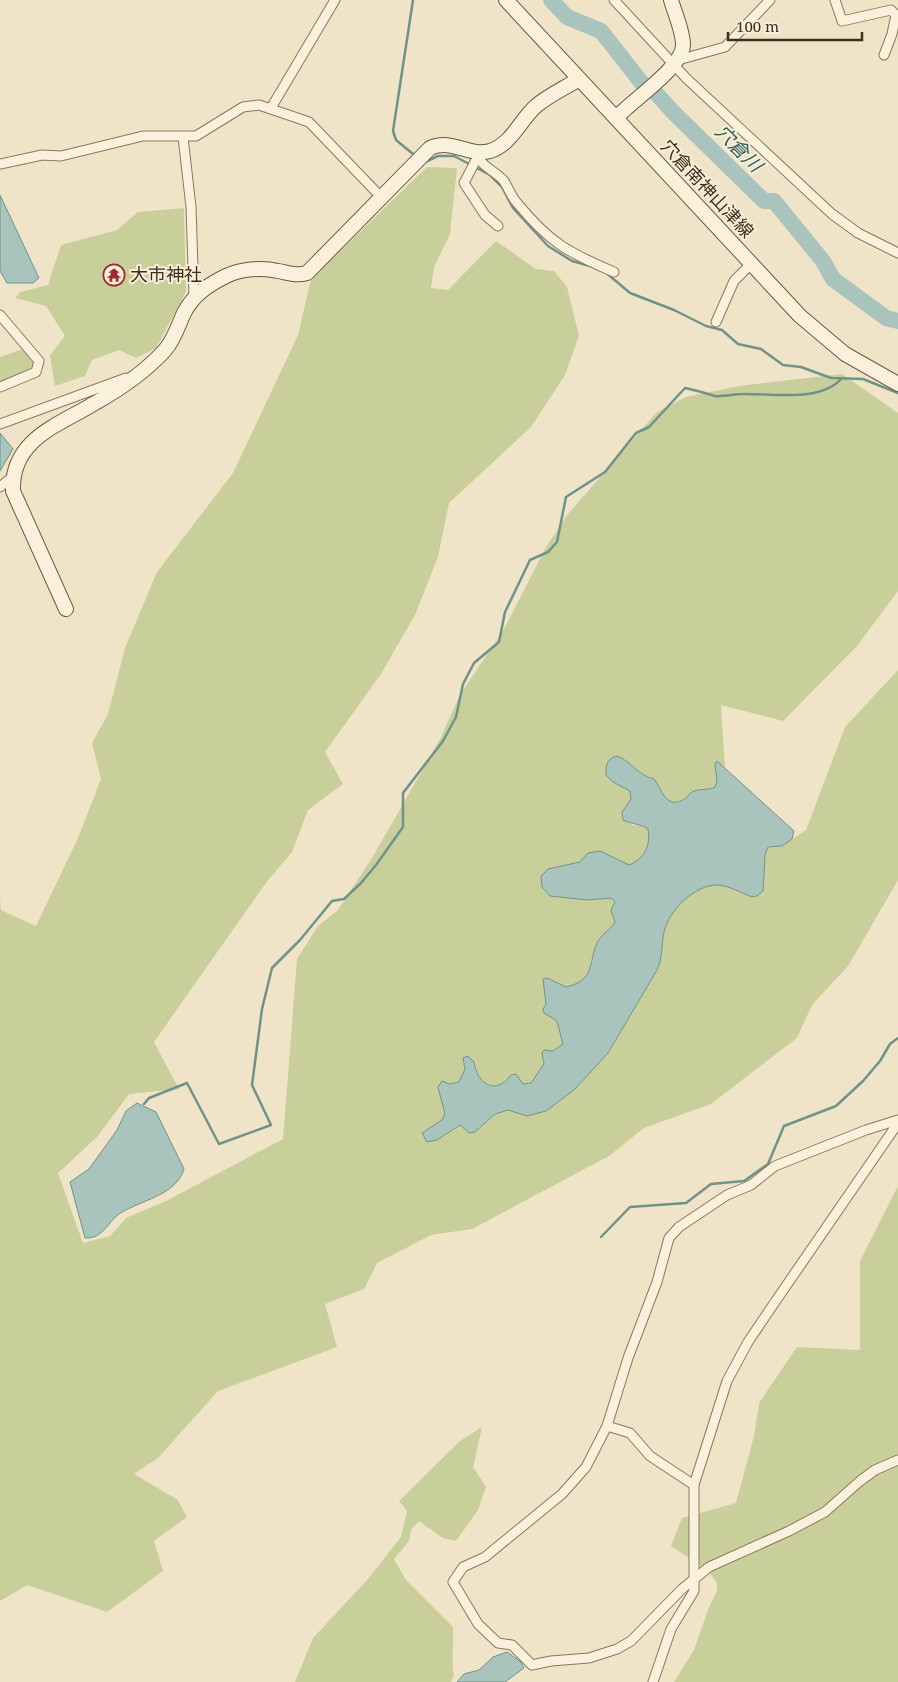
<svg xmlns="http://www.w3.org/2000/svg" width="898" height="1682" font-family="'Noto Serif','Noto Sans JP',serif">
<rect width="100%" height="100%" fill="#f0e4c8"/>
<g fill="#c9cf9b">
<path d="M 427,167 L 457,168 L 450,234 L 434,267 L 431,288 L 448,290 L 496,241 L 536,269 L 554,271 L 567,287 L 579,336 L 565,375 L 531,427 L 449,503 L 438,557 L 415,615 L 381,674 L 325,752 L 343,784 L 308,810 L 292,852 L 268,880 L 154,1042 L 179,1089 L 129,1094 L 97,1137 L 58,1173 L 83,1243 L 110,1236 L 126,1218 L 166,1201 L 283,1139 L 297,959 L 318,926 L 338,910 L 372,858 L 439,741 L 461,693 L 503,631 L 546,547 L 568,514 L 657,412 L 686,397 L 739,386 L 842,374 L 898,413 L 898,591 L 857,646 L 783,721 L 721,705 L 725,769 L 717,762 L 715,764 L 717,782 L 715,787 L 691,792 L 684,800 L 675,802 L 668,801 L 660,792 L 654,779 L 633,769 L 624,758 L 613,782 L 630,791 L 631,799 L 622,812 L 632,825 L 643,826 L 648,829 C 651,846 644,858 629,866 L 607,854 L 588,853 L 580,862 L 548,869 L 550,896 L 588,900 L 611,898 L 615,901 L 612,910 L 615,922 C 611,930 601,934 597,943 C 588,965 595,980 566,987 L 547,978 C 543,1005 546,998 557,1020 C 560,1027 561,1036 563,1044 L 553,1051 L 542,1053 L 544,1064 L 531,1083 L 523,1084 L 511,1075 C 496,1096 477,1084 474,1062 L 465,1069 L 459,1082 L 438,1087 L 445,1114 L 442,1120 L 423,1133 L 427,1142 L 437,1140 L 460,1125 L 469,1133 C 484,1131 490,1111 507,1110 C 513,1110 522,1114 527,1116 L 575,1089 L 608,1053 L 657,970 C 663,958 661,945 664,932 C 669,910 695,884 719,885 C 729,886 742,893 752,897 L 763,891 L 765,855 L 769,847 L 782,846 L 806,830 L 845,727 L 898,670 L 898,880 L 848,966 L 812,1005 L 797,1038 L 711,1104 L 644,1128 L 609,1156 L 472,1229 L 431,1235 L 377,1263 L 364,1289 L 325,1304 L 337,1347 L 218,1391 L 158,1458 L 134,1474 L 178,1500 L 187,1517 L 154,1541 L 163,1571 L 107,1612 L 27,1585 L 0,1601 L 0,898 L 1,910 L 36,926 L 78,838 L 101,779 L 92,743 L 108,714 L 125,648 L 157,572 L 233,473 L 298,335 L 311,279 Z"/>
<path d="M 184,208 L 186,292 L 156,348 L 136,358 L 119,350 L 92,360 L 85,376 L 55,386 L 50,355 L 65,336 L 46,306 L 15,298 L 20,292 L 48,285 L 61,245 L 117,230 L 138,212 Z"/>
<path d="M 23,349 L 34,362 L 33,369 L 0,383 L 0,357 Z"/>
<path d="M 898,1186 L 898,1682 L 674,1682 L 694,1650 L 709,1607 L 717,1591 L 717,1583 L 708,1571 L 671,1546 L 682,1518 L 736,1503 L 754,1436 L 759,1403 L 797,1347 L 860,1350 L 860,1261 Z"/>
<path d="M 482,1427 L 473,1467 L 486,1487 L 478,1510 L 456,1541 L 443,1538 L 419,1521 L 411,1530 L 409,1541 L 394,1559 L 406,1580 L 453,1627 C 454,1644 451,1659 454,1676 L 451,1682 L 295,1682 L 313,1638 L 368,1579 L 401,1537 L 407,1511 L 399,1501 L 460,1441 Z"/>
</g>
<g fill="#a9c4bc" stroke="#6f938a">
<path d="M 0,195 L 39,278 L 33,283 L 7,283 L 0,271 Z"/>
<path d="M 0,433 L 13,449 L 0,471 Z"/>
<path d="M 616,756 C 630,759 635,774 654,779 C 662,789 665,809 683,800 C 686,799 688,794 692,792 C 699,788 707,791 715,787 L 717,782 L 715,764 L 717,761 L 794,831 L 792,839 L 782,846 L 768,847 L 765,855 L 763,891 L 757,896 L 752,897 C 742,893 729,886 719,885 C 695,884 669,910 664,932 C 661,945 663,958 657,970 L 608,1053 L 575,1089 L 546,1111 L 527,1116 L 508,1110 L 495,1114 L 475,1132 L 469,1133 L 460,1125 L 437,1140 L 427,1142 L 422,1133 L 442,1120 L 445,1114 L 438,1087 L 442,1081 L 450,1084 L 459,1082 L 465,1069 L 463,1058 L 468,1056 L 474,1062 C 477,1084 496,1096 511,1075 L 516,1074 L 523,1084 L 531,1083 L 544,1064 L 542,1053 L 544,1050 L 553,1051 L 563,1044 L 557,1021 L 544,1013 L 543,1009 L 546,1004 L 543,979 L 547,978 L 566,987 C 595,980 588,965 597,943 C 601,934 611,930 615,922 L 611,910 L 615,902 L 611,898 L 588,900 L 550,896 L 542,887 L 541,876 L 548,869 L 580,862 L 588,853 L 600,851 L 629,865 C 644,859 651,846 648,829 C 641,824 631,824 623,820 L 622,812 L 631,799 L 630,791 L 613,782 L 606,775 C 606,765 606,760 616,756 Z"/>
<path d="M 137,1103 L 156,1112 L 184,1169 C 176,1196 140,1200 119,1214 C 107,1223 103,1239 85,1238 L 70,1182 L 89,1169 L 117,1130 L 126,1111 Z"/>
<path d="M 507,1652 L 521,1662 L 524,1668 L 505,1682 L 457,1682 L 464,1674 L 479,1670 L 493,1657 Z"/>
</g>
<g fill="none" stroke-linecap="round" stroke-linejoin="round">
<g stroke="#6f938a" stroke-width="2.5">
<path d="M 413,0 L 393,131 L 396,140 L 413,154"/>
<path d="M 423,163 L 438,156 L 454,156 L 490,175 L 502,187 L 513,208 L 548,246 L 572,261 L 590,266"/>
<path d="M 604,271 L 630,293 L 674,310 L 706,326 L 722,330 L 738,344 L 761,349 L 783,365 L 801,367 L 831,378 L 863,379 L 898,393"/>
<path d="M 144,1104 L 149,1098 L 187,1083 L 219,1144 L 271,1125 L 252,1085 L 262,1009 L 272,968 L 300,940 L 332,901 L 344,899 L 361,883 L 376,865 L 403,827 L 403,793 L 443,741 L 456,717 L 463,684 L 474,663 L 499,642 L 505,612 L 530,560 L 548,552 L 557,542 L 566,497 L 605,472 L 636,433 L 649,427 L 685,388 C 695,390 705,393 715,396 C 723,397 734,394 742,394 C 771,393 821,403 842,378"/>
<path d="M 601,1237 L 630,1207 L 686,1203 L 711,1184 L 744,1181 L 768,1164 L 784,1126 L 836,1106 L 863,1081 L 880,1061 L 890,1044 L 898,1038"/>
</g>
<path stroke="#a9c4bc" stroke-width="16" d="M 551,0 L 567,17 L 601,31 L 641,82 L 654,91 L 673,112 L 764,201 L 774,201 L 823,261 L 833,279 L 886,318 L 898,321"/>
<g stroke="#8d765c" stroke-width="11">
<g id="street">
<path d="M 614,0 L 686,78 L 832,214 L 858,233 L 898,253"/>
<path d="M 835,0 L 842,21 L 891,10 L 896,15 L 892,34 L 884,55"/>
<path d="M 678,60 L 725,47 L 770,0"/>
<path d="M 271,108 L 335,0"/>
<path d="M 183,137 L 191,207 L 194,298"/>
<path d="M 479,154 L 464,183 L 485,215 L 498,226"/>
<path d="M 478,158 C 485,168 496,172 504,181 C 509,189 512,198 518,204 C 550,243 569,253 614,272"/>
<path d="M 0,164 L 42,155 L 61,156 L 143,136 L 196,136 L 243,107 L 259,105 L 309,122 L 381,197"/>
<path d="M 0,315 L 39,361 L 36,372 L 0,387"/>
<path d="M 716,322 L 734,281 L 751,264"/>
<path d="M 0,424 L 126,378"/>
<path d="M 0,487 L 12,477"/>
<path d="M 898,1120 L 866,1130 L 775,1166 L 751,1185 L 727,1195 L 679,1227 L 669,1238 L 657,1282 L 628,1358 L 607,1426 L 586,1467 L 562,1494 L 485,1557 L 463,1567 L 453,1582 L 478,1624 L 498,1643 L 512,1645 L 532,1665 L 551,1661 L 589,1658 L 617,1649 L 631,1641 L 682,1589 L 709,1567 L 789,1531 L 825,1512 L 860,1481 L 875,1470 L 898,1460"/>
<path d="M 607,1426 L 630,1433 L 650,1456 L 694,1485"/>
<path d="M 653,1682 L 671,1629 L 694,1591 L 694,1485 L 727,1381 L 748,1342 L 775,1302 L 898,1123"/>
</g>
</g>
<g stroke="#6f573f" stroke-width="16">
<g id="secondary">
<path d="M 506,0 L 800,316 L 845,354 L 898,384"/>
<path d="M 616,118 C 631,101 683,67 683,45 C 683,31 675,14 671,0"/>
<path d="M 66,609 L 13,491 C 11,439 59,425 95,403 C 120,389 146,371 165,350 C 174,340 178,326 184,313 C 193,295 208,285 226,276 C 241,269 261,267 278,271 C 289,273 296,276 307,273 L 430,148 C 452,138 469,157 490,151 C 512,144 520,120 536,106 C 549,95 565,88 579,79"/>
</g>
</g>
<use href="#street" stroke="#faf1dc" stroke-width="9"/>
<use href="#secondary" stroke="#faf1dc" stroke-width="14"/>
</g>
<defs>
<g id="temple-ring" transform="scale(1.125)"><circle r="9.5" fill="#f7eed8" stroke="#9e2a2b" stroke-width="1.5"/><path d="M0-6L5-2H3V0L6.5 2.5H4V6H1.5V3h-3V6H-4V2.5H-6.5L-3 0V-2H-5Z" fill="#9e2a2b"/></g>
</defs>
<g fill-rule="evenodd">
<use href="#temple-ring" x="114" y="275"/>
</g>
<g text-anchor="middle" stroke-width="4" stroke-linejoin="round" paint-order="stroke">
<g font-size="18" fill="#3d2e20" stroke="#f7eed8">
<text transform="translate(707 189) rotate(47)" y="6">穴倉南神山津線</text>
</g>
<g font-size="18" fill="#3d2e20" stroke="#f7eed8" text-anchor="start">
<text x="130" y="281">大市神社</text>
</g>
<g font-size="19" font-style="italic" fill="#2f5d5a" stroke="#f7eed8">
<text transform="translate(739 148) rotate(45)" y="7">穴倉川</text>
</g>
</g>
<path d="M728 32v8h134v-8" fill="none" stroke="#3d2e20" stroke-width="2.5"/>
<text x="736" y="32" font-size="15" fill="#3d2e20" stroke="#f7eed8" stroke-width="4" paint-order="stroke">100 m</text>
</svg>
